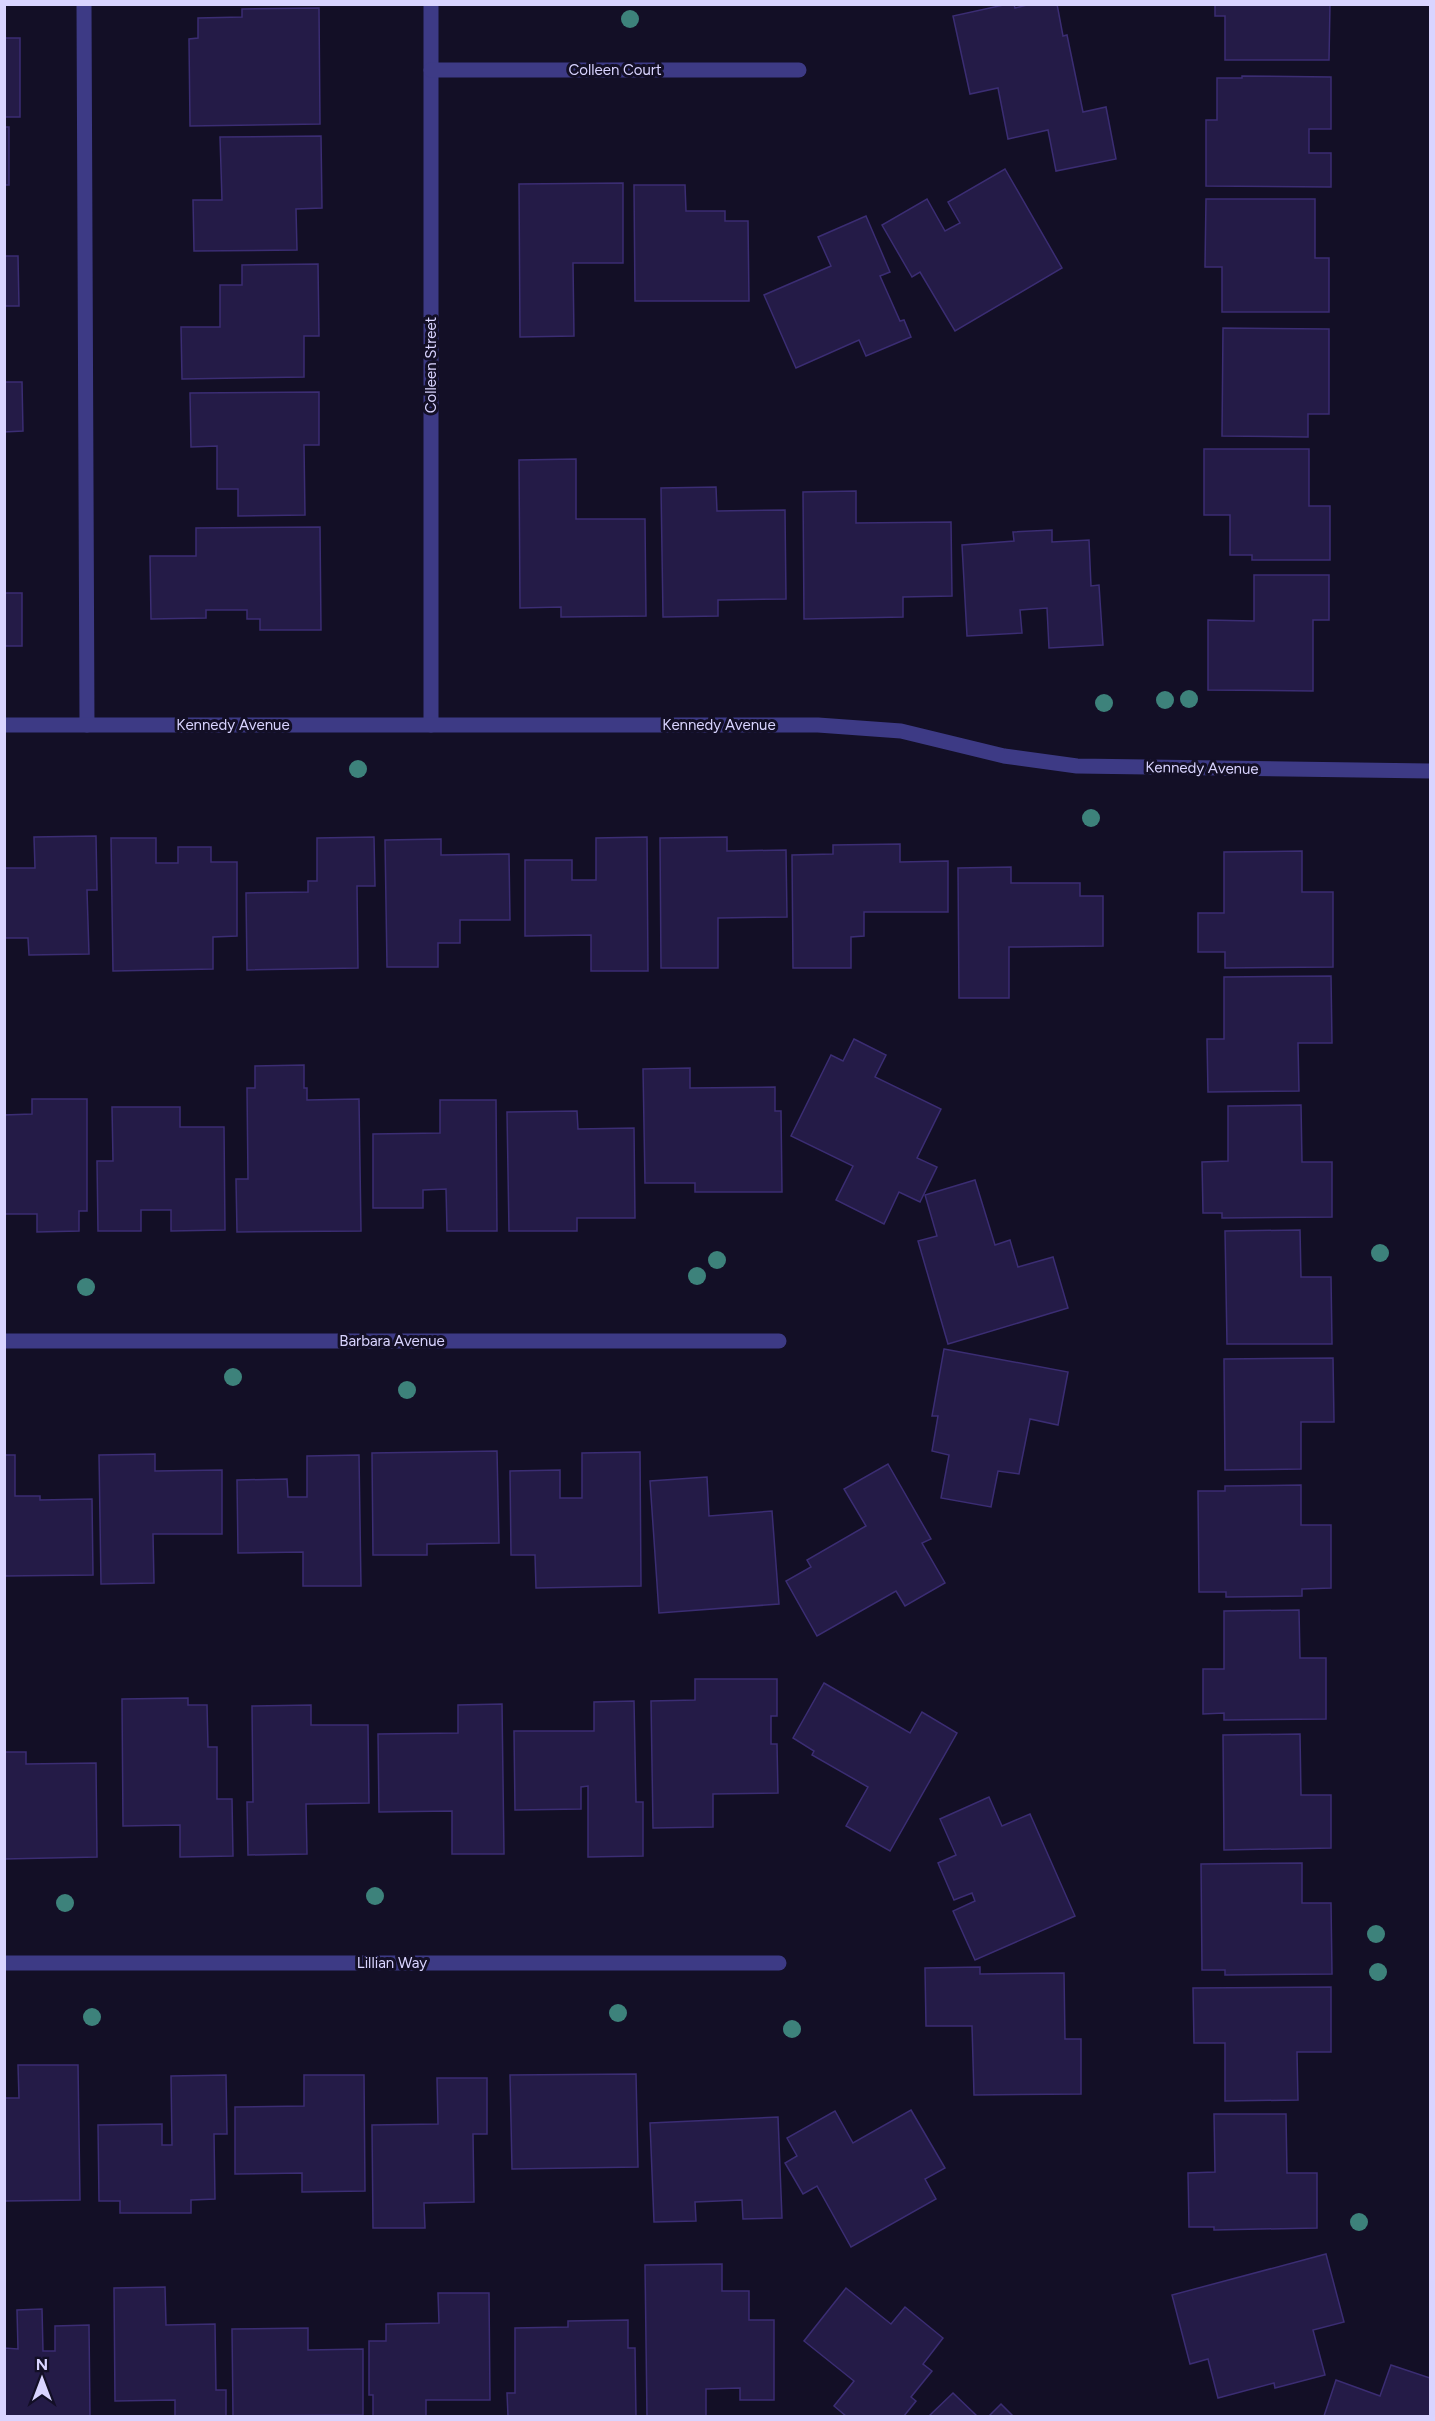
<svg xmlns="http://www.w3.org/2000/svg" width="1435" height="2421" font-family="Figtree,sans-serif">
<rect width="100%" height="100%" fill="#130f26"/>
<g fill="#241b47" stroke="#3b2d73" stroke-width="1.5">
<path d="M 1008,4 L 1014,4 L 1015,8 L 1031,4 L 1057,4 L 1063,36 L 1067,35 L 1083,112 L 1106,107 L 1116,159 L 1056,171 L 1048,130 L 1008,139 L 998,88 L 970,94 L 953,16 Z"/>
<path d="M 1215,4 L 1330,5 L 1329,60 L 1225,60 L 1225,16 L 1215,16 Z"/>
<path d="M 319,8 L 320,124 L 190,126 L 189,39 L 198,38 L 198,18 L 242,17 L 242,9 Z"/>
<rect x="4" y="38" width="16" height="79"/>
<path d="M 1242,76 L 1331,77 L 1331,129 L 1309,129 L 1309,153 L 1331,153 L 1331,187 L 1206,186 L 1206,120 L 1217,120 L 1217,78 L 1242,78 Z"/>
<rect x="4" y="127" width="5" height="58"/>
<path d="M 321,136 L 322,208 L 296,209 L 297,250 L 194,251 L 193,200 L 222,200 L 220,137 Z"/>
<path d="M 1005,169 L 1062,268 L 955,331 L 920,272 L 912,277 L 882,225 L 927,199 L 945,231 L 960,223 L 948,202 Z"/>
<path d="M 623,183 L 623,263 L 573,263 L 574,336 L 520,337 L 519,184 Z"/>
<path d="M 634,185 L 685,185 L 686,211 L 725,211 L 725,221 L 748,221 L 749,301 L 635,301 Z"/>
<path d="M 1206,199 L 1315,199 L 1315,258 L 1329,258 L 1329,312 L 1222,312 L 1222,267 L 1205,267 Z"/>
<path d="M 866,216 L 890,272 L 880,276 L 900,321 L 904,320 L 911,337 L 866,356 L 859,340 L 796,368 L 764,295 L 831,266 L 818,237 Z"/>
<path d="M 4,256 L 18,256 L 19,306 L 4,306 Z"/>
<path d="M 318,264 L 319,336 L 304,336 L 304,377 L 182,379 L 181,327 L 220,327 L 220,285 L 242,285 L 242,265 Z"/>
<path d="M 1223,328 L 1329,329 L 1329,414 L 1308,414 L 1308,437 L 1222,436 Z"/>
<path d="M 4,382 L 22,382 L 23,431 L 4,432 Z"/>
<path d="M 319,392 L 319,445 L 304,445 L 305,515 L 238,516 L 238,489 L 217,489 L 217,446 L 191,447 L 190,393 Z"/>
<path d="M 1204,449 L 1309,449 L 1309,506 L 1330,506 L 1330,560 L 1252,560 L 1252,555 L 1230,555 L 1230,515 L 1204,515 Z"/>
<path d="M 576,459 L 576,519 L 645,519 L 646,616 L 561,617 L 561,607 L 520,608 L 519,460 Z"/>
<path d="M 716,487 L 717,511 L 785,510 L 786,599 L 718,600 L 718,616 L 663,617 L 661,488 Z"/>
<path d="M 856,491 L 856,523 L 951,522 L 952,596 L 903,597 L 903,617 L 804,619 L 803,492 Z"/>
<path d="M 320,527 L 321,630 L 260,630 L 260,619 L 247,619 L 247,610 L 206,610 L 206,618 L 151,619 L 150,556 L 196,556 L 196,528 Z"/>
<path d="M 1052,530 L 1052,542 L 1089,540 L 1091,586 L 1099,585 L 1103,645 L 1049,648 L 1047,608 L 1020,610 L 1022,633 L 967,636 L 962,545 L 1014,541 L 1013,532 Z"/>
<path d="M 1254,575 L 1329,575 L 1329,620 L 1313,620 L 1313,691 L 1208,690 L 1208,620 L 1254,621 Z"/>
<rect x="4" y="593" width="18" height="53"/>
<path d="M 96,836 L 97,890 L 87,890 L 89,954 L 29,955 L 28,938 L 4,938 L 4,868 L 35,868 L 34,837 Z"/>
<path d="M 374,837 L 375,886 L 357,886 L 358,968 L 247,970 L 246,893 L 308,892 L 308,881 L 317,881 L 317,838 Z"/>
<path d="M 647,837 L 648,971 L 591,971 L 591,935 L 525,936 L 525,860 L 572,860 L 572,880 L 596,880 L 596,838 Z"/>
<path d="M 727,837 L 727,851 L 786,850 L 787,917 L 718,918 L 718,968 L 661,968 L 660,838 Z"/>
<path d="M 111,838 L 156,838 L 156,863 L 178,863 L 178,847 L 211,847 L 211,862 L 237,862 L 237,936 L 213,937 L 213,969 L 113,971 Z"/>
<path d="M 441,839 L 441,855 L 509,854 L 510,920 L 460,920 L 460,943 L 438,943 L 438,967 L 387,967 L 385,840 Z"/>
<path d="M 900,844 L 900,862 L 948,861 L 948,912 L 864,912 L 864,936 L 851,937 L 851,968 L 793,968 L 792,855 L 833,854 L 833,845 Z"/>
<path d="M 1302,851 L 1302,892 L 1333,892 L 1333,967 L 1225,968 L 1225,952 L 1198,952 L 1198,913 L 1224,913 L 1224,852 Z"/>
<path d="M 1011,867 L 1011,883 L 1080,883 L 1080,896 L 1103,896 L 1103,946 L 1009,947 L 1009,998 L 959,998 L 958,868 Z"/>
<path d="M 1331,976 L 1332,1043 L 1298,1043 L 1299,1091 L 1208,1092 L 1207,1039 L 1224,1039 L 1224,977 Z"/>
<path d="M 854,1039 L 886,1055 L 875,1077 L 941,1109 L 917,1158 L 937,1167 L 920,1202 L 899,1192 L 884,1224 L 836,1200 L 853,1166 L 791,1136 L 831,1055 L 843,1061 Z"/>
<path d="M 304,1065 L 304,1088 L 307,1088 L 307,1100 L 359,1099 L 361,1231 L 237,1232 L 236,1179 L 248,1179 L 247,1088 L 255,1088 L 255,1066 Z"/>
<path d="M 690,1068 L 690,1088 L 775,1087 L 775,1111 L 781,1111 L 782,1192 L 695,1192 L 695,1183 L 645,1183 L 643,1069 Z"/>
<path d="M 32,1099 L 87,1099 L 87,1211 L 79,1211 L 79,1231 L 37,1232 L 37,1214 L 4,1214 L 4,1115 L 32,1114 Z"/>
<path d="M 440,1100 L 496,1100 L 497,1231 L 447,1231 L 446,1189 L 423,1190 L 423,1208 L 373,1208 L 373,1134 L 440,1133 Z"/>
<path d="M 1301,1105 L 1302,1162 L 1332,1162 L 1332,1217 L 1222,1218 L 1222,1213 L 1203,1213 L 1202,1162 L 1228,1161 L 1228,1106 Z"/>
<path d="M 112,1107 L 180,1107 L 180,1127 L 224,1127 L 225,1230 L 171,1231 L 171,1210 L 141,1210 L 141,1231 L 98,1231 L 97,1161 L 113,1161 Z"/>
<path d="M 577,1111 L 578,1129 L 634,1128 L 635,1218 L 577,1218 L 577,1231 L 509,1231 L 507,1112 Z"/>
<path d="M 975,1180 L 995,1245 L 1010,1240 L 1018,1267 L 1053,1257 L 1068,1308 L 948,1344 L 918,1241 L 937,1236 L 925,1195 Z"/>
<path d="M 1300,1230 L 1301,1277 L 1331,1277 L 1332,1344 L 1227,1344 L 1225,1231 Z"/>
<path d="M 944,1349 L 1068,1372 L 1058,1425 L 1030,1419 L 1019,1474 L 998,1471 L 991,1507 L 941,1498 L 949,1455 L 932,1451 L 938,1416 L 932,1416 Z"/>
<path d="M 1333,1358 L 1334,1422 L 1301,1422 L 1301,1469 L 1225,1470 L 1224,1359 Z"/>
<path d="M 497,1451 L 499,1543 L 427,1544 L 427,1555 L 373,1555 L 372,1453 Z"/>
<path d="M 640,1452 L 641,1586 L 536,1588 L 535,1555 L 511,1555 L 510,1471 L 560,1470 L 560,1498 L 582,1498 L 582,1453 Z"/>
<path d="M 155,1454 L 155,1471 L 222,1470 L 222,1534 L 153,1534 L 154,1583 L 101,1584 L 99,1455 Z"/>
<path d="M 4,1455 L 15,1455 L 15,1496 L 40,1496 L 40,1500 L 92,1499 L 93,1575 L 4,1576 Z"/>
<path d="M 359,1455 L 361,1586 L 303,1586 L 303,1552 L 238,1553 L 237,1480 L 287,1479 L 288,1497 L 307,1497 L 307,1456 Z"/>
<path d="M 888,1464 L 931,1539 L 922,1543 L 945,1583 L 905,1606 L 896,1591 L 817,1636 L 786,1581 L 811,1567 L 807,1560 L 866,1526 L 844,1489 Z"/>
<path d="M 707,1477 L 709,1516 L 772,1511 L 779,1604 L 659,1613 L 650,1481 Z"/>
<path d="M 1301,1485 L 1301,1525 L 1331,1525 L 1331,1588 L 1302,1589 L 1302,1596 L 1226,1597 L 1226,1592 L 1199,1592 L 1198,1491 L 1225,1491 L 1225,1486 Z"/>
<path d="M 1299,1610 L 1300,1658 L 1326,1658 L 1326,1719 L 1224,1720 L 1224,1713 L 1203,1714 L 1203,1669 L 1224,1669 L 1224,1611 Z"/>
<path d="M 695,1679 L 777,1679 L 777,1716 L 771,1716 L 771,1744 L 777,1744 L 778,1793 L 713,1794 L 713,1827 L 653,1828 L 651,1701 L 695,1700 Z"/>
<path d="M 824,1683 L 910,1733 L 922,1712 L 957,1733 L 890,1851 L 846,1826 L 868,1787 L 812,1755 L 814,1751 L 793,1738 Z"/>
<path d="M 188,1698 L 188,1705 L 207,1705 L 208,1747 L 217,1747 L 217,1799 L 232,1799 L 233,1856 L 180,1857 L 180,1825 L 123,1826 L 122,1699 Z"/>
<path d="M 634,1701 L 636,1802 L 643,1802 L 643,1856 L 588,1857 L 588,1786 L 581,1787 L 581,1809 L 515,1810 L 514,1731 L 594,1731 L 594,1702 Z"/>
<path d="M 502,1704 L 504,1854 L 452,1854 L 452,1811 L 379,1812 L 378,1734 L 458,1733 L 458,1705 Z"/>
<path d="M 311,1705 L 311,1725 L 368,1725 L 369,1803 L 306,1804 L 307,1854 L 248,1855 L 247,1802 L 253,1802 L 252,1706 Z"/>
<path d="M 1300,1734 L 1301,1795 L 1331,1795 L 1331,1848 L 1224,1850 L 1223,1735 Z"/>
<path d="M 4,1752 L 26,1752 L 26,1764 L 96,1763 L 97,1857 L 4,1859 Z"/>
<path d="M 989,1797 L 1002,1826 L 1030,1814 L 1075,1916 L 975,1960 L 953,1911 L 975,1901 L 972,1893 L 954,1900 L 938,1863 L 956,1855 L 940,1819 Z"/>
<path d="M 1302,1863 L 1302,1903 L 1331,1903 L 1332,1974 L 1225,1975 L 1225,1970 L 1202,1970 L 1201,1864 Z"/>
<path d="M 980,1967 L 980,1974 L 1064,1973 L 1065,2039 L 1081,2039 L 1081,2094 L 974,2095 L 972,2026 L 926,2026 L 925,1968 Z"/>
<path d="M 1331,1987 L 1331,2052 L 1297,2052 L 1298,2100 L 1225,2101 L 1225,2043 L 1194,2043 L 1193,1988 Z"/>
<path d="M 18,2065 L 78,2065 L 80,2200 L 4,2201 L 4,2098 L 19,2098 Z"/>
<path d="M 636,2074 L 638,2167 L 512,2169 L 510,2075 Z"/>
<path d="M 226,2075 L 227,2134 L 214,2134 L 215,2199 L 191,2200 L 191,2213 L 120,2213 L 120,2201 L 99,2201 L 98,2125 L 162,2124 L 162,2145 L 172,2145 L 171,2076 Z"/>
<path d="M 304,2075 L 364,2075 L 365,2191 L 302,2192 L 302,2173 L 235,2174 L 235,2107 L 304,2106 Z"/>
<path d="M 437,2078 L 487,2078 L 487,2134 L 473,2134 L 474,2202 L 424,2203 L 425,2228 L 373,2228 L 372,2125 L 438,2124 Z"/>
<path d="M 911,2110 L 945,2168 L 925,2179 L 936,2199 L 851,2247 L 817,2186 L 803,2194 L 785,2163 L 797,2156 L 787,2138 L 835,2111 L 853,2143 Z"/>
<path d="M 1214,2114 L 1286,2114 L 1287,2173 L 1317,2173 L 1317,2228 L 1214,2230 L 1214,2227 L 1189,2227 L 1188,2173 L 1215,2172 Z"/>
<path d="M 778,2117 L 782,2218 L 743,2219 L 742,2200 L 695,2202 L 696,2221 L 654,2222 L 650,2123 Z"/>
<path d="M 1326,2254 L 1344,2322 L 1313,2330 L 1325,2375 L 1275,2388 L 1274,2383 L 1218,2398 L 1208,2359 L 1190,2364 L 1172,2295 Z"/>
<path d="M 722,2264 L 722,2291 L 749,2291 L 749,2320 L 774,2320 L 774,2400 L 740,2400 L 740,2388 L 706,2389 L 706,2416 L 647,2416 L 645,2265 Z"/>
<path d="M 165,2287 L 166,2325 L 215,2324 L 216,2390 L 226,2390 L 226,2416 L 175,2416 L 175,2400 L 115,2401 L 114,2288 Z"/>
<path d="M 846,2288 L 891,2324 L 905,2307 L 943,2338 L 923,2364 L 932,2371 L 911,2397 L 916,2401 L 904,2416 L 846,2416 L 834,2406 L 854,2381 L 804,2341 Z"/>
<path d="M 438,2293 L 489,2293 L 490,2400 L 426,2400 L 426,2416 L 373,2416 L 373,2395 L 369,2395 L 369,2341 L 386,2341 L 386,2324 L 439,2323 Z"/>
<path d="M 42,2309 L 43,2351 L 55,2351 L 55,2326 L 89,2325 L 90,2416 L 4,2416 L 4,2348 L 18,2349 L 17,2310 Z"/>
<path d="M 628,2320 L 628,2348 L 635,2348 L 636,2416 L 508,2416 L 507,2393 L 515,2393 L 515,2328 L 568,2327 L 568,2321 Z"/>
<path d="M 308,2328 L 308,2350 L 363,2349 L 363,2415 L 233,2416 L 232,2329 Z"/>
<path d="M 1391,2365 L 1430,2378 L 1430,2416 L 1324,2416 L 1336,2380 L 1380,2396 Z"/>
<path d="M 953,2393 L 977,2416 L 929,2416 Z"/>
<path d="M 1001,2404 L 1013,2416 L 989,2416 Z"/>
</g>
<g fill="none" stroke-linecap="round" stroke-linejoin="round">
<g stroke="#3d3a85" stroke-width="15">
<path d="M 84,4 L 87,725"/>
<path d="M 431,4 L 431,725"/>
<path d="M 431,70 L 799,70"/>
<path d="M 4,725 L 818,725 L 901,731 L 1004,756 L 1077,766 L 1430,771"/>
<path d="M 4,1341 L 779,1341"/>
<path d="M 4,1963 L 779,1963"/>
</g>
</g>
<g fill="#3d827b">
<circle cx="630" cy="19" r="9"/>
<circle cx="1189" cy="699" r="9"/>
<circle cx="1165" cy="700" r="9"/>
<circle cx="1104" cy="703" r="9"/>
<circle cx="358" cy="769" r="9"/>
<circle cx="1091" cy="818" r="9"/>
<circle cx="1380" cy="1253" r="9"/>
<circle cx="717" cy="1260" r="9"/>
<circle cx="697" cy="1276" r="9"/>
<circle cx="86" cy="1287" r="9"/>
<circle cx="233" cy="1377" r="9"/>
<circle cx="407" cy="1390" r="9"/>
<circle cx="375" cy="1896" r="9"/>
<circle cx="65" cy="1903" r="9"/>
<circle cx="1376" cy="1934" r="9"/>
<circle cx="1378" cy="1972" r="9"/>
<circle cx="618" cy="2013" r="9"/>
<circle cx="92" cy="2017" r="9"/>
<circle cx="792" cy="2029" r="9"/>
<circle cx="1359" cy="2222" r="9"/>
</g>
<g text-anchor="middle" stroke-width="6" stroke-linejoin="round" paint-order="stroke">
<g font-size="15" fill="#d9d4ff" stroke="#130f26">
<text x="615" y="75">Colleen Court</text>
<text transform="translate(431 365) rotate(-90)" y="5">Colleen Street</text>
<text x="233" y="730">Kennedy Avenue</text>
<text x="719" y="730">Kennedy Avenue</text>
<text transform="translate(1202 768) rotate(1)" y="5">Kennedy Avenue</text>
<text x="392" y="1346">Barbara Avenue</text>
<text x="392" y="1968">Lillian Way</text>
</g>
</g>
<rect width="1435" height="2421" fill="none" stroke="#d9d4ff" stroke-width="12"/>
<g transform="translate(42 2379)" stroke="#130f26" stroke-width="4.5" paint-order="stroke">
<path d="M0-4.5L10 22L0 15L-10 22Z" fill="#d9d4ff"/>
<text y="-9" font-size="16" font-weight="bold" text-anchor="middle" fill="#d9d4ff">N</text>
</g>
</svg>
